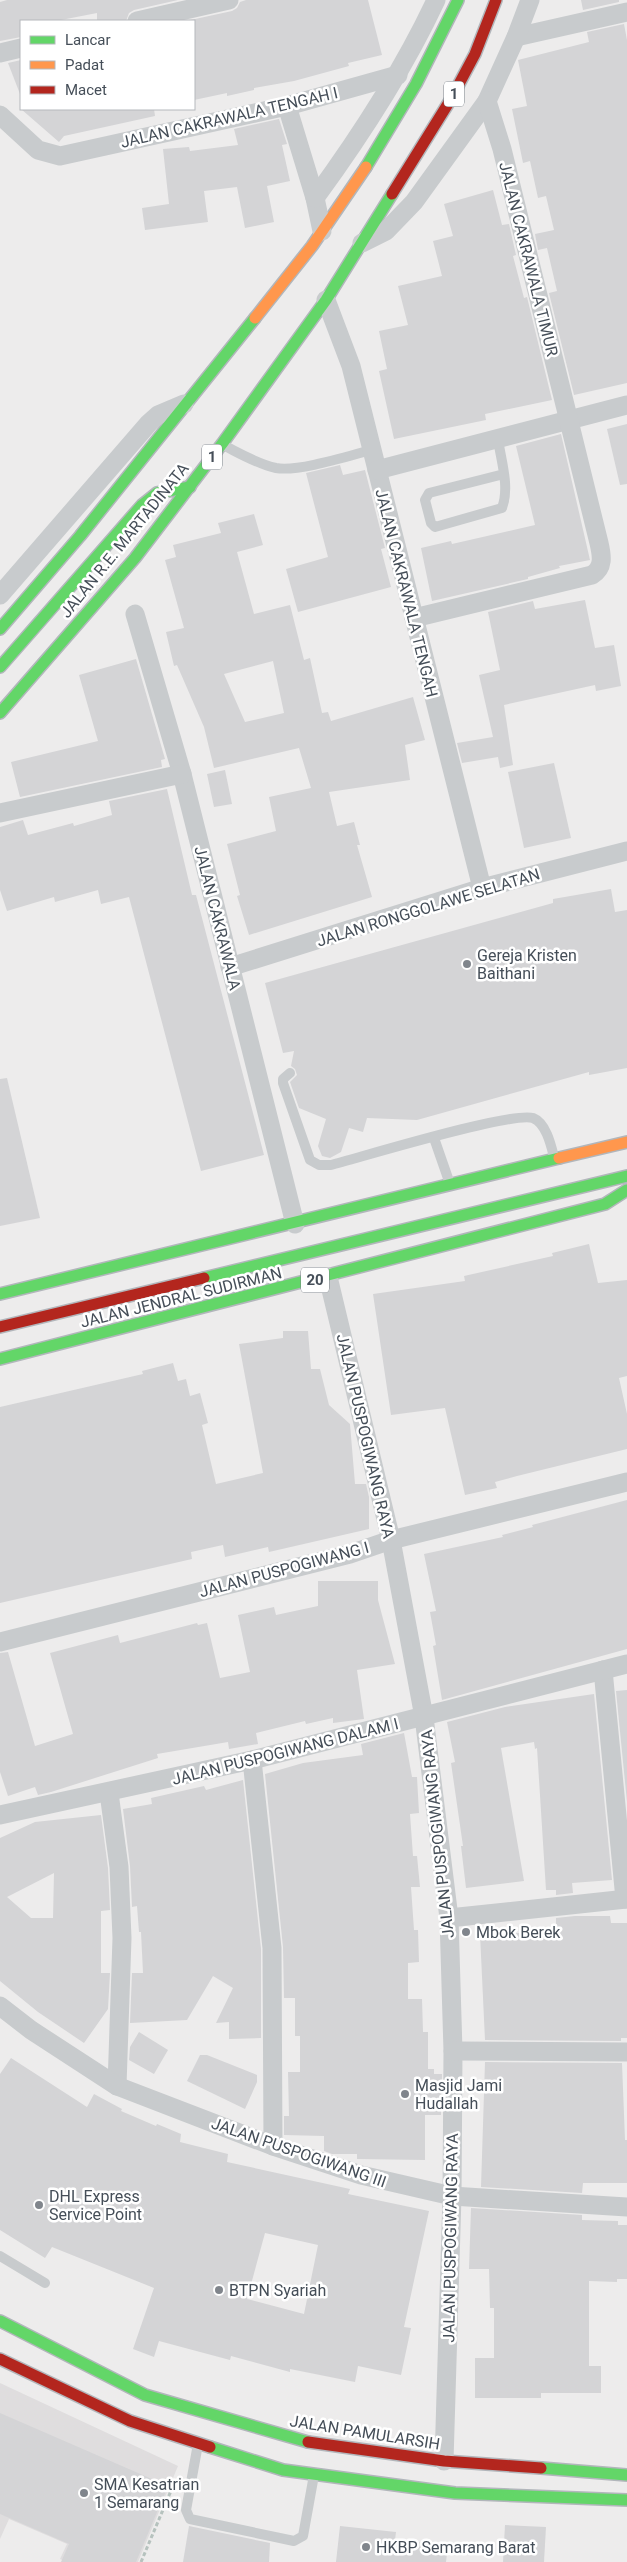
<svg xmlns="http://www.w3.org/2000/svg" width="627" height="2562" font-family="Roboto,sans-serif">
<rect width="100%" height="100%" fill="#edecec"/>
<path fill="#dfddde" d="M 0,2383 L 178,2466 L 138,2562 L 67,2562 L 60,2559 L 67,2544 L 9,2519 L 0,2539 Z"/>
<g fill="#d4d4d6" fill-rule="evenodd">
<path d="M 7,0 L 178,0 L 134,10 L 129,13 L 126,21 L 97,21 L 97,13 L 56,21 L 21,21 L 21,37 L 0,41 L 0,2 Z"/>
<path d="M 246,0 L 368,0 L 382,55 L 348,63 L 349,66 L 294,81 L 254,88 L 254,90 L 227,96 L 227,93 L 194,100 L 194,21 L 186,21 L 232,11 L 237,8 L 240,2 Z"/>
<path d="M 581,0 L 619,0 L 619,2 L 583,10 Z"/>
<path d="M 624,24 L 627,40 L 627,383 L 574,395 L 549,293 L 557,291 L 547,248 L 538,250 L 535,234 L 554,230 L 546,196 L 538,198 L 530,161 L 523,163 L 512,109 L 527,106 L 518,60 L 589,42 L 587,32 Z"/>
<path d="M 21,60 L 21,93 L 20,94 L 8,63 Z"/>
<path d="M 21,109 L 154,109 L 155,116 L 64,136 L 59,142 Z"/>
<path d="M 279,119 L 287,144 L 282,145 L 290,181 L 267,186 L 274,222 L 245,228 L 237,187 L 204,191 L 208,222 L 145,230 L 142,208 L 169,204 L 163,149 L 189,147 L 190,151 L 238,145 L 234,129 Z"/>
<path d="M 493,190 L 502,225 L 509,224 L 516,255 L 513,256 L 524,298 L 527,297 L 552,400 L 485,414 L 486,420 L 394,439 L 379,371 L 387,369 L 379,331 L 408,325 L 398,286 L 442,276 L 433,241 L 453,236 L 444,204 Z"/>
<path d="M 627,424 L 627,484 L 620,485 L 607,429 Z"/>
<path d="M 561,434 L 590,560 L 559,566 L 560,568 L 528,577 L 528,579 L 432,601 L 421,548 L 451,541 L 452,544 L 535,525 L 516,446 Z"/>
<path d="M 340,465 L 343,475 L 365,470 L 385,548 L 381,549 L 391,587 L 298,612 L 286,569 L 328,557 L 306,473 Z"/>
<path d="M 254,514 L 263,545 L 237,552 L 254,614 L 290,605 L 304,660 L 310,658 L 322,713 L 328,712 L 331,721 L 413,697 L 425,740 L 405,745 L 410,780 L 329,792 L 337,826 L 354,822 L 360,845 L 357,845 L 372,897 L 249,935 L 237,896 L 240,895 L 227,844 L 276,831 L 269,797 L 311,788 L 299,748 L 214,768 L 204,727 L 177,665 L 174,666 L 166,632 L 184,628 L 165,560 L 176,557 L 173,545 L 221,533 L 218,523 ZM 273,661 L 284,713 L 245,722 L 224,674 Z"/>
<path d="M 585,600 L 595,648 L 614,645 L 621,686 L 596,691 L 595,685 L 504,705 L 513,765 L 500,768 L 498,757 L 462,763 L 457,743 L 493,737 L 479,675 L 500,670 L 488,612 L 533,601 L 535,609 Z"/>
<path d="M 136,659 L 165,759 L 161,760 L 162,767 L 20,797 L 11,762 L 98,741 L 79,675 Z"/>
<path d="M 554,763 L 571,838 L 524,848 L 508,772 Z"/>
<path d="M 225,770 L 232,804 L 214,807 L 207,774 Z"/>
<path d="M 167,789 L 192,895 L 196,895 L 264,1155 L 201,1171 L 129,897 L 101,904 L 98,890 L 55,902 L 54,897 L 7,911 L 0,890 L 0,827 L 23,820 L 28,835 L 73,823 L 74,826 L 112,815 L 109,801 Z"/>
<path d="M 611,889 L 615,912 L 627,910 L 627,1068 L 589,1075 L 589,1072 L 417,1120 L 367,1118 L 363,1132 L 349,1128 L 341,1152 L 330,1158 L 322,1156 L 318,1146 L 326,1119 L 299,1108 L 290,1082 L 297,1075 L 295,1069 L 291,1066 L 294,1051 L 283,1053 L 265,983 L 553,903 L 553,899 Z"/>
<path d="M 7,1078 L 40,1218 L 0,1226 L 0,1079 Z"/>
<path d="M 589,1244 L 598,1283 L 627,1280 L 627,1376 L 619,1378 L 627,1414 L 627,1449 L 517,1476 L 495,1482 L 497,1488 L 465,1495 L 445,1408 L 391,1415 L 373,1294 L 465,1281 L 464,1276 L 553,1256 L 552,1253 Z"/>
<path d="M 283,1331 L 308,1331 L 311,1369 L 320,1369 L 329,1405 L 350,1424 L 355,1484 L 366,1484 L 369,1497 L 369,1529 L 269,1552 L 268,1547 L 225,1557 L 223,1545 L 191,1552 L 192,1559 L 0,1603 L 0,1407 L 143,1374 L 142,1371 L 173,1363 L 178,1381 L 186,1379 L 190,1396 L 200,1393 L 208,1423 L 202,1425 L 216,1484 L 263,1473 L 239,1344 L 283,1338 Z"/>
<path d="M 627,1500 L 627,1649 L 442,1700 L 433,1646 L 436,1645 L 430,1612 L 436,1611 L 424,1554 L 503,1537 L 502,1535 L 533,1527 L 532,1525 Z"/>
<path d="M 318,1581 L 378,1581 L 378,1600 L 395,1664 L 357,1670 L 364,1719 L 333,1723 L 333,1718 L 306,1724 L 305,1721 L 256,1733 L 258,1744 L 229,1749 L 228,1742 L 157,1754 L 158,1758 L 51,1792 L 38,1795 L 35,1787 L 8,1796 L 0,1772 L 0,1653 L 8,1652 L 35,1746 L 73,1734 L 50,1653 L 118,1635 L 120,1643 L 197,1623 L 198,1625 L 207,1623 L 220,1678 L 250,1672 L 238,1615 L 274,1607 L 276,1615 L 318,1606 Z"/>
<path d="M 627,1690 L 627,1802 L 616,1691 Z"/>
<path d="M 594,1694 L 612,1880 L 572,1883 L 573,1893 L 556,1895 L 556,1890 L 546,1890 L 537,1748 L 535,1749 L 534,1742 L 501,1748 L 524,1881 L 466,1888 L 461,1846 L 463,1846 L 451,1763 L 455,1762 L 447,1722 L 505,1707 Z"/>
<path d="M 404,1733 L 412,1777 L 417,1777 L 419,1813 L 410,1814 L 413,1856 L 417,1856 L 420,1887 L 411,1887 L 414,1930 L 418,1930 L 419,1962 L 408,1963 L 408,1999 L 422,1999 L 423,2032 L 428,2032 L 428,2069 L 434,2069 L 434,2074 L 442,2074 L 441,2115 L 425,2115 L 425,2160 L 357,2159 L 357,2154 L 332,2154 L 324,2151 L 324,2136 L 284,2135 L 284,2116 L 289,2116 L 288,2072 L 300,2072 L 300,2036 L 295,2036 L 295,1998 L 284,1998 L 283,1947 L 265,1774 L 303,1763 L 363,1755 L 361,1744 Z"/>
<path d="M 243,1780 L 261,1949 L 261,2038 L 229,2039 L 229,2022 L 216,2023 L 233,1988 L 213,1976 L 187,2020 L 130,2023 L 132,1973 L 143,1973 L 141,1932 L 139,1932 L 137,1906 L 132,1907 L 130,1866 L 123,1809 L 152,1804 L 151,1798 L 204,1786 L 206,1790 Z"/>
<path d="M 101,1815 L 108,1868 L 110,1910 L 101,1911 L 101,1973 L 110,1973 L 108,2009 L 84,2043 L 38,2012 L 0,1981 L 0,1838 L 35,1822 ZM 54,1873 L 53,1918 L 31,1918 L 7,1897 Z"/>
<path d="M 575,1916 L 610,1916 L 611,1923 L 627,1923 L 627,2038 L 621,2038 L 621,2041 L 485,2040 L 480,1934 L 521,1933 L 521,1929 L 556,1928 L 556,1918 Z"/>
<path d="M 139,2032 L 168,2050 L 154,2074 L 129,2060 L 130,2047 Z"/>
<path d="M 200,2055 L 207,2055 L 257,2075 L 257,2082 L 245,2109 L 187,2081 Z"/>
<path d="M 11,2058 L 87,2107 L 94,2094 L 122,2109 L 121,2111 L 156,2126 L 157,2124 L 181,2134 L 180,2142 L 228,2154 L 227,2162 L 350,2189 L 348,2194 L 429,2211 L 404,2327 L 411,2328 L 401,2375 L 358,2366 L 355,2382 L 290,2369 L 290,2372 L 231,2356 L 230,2360 L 159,2341 L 154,2357 L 133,2349 L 154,2288 L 52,2247 L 45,2258 L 0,2230 L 0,2074 ZM 265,2233 L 318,2245 L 304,2314 L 247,2299 Z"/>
<path d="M 485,2062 L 622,2063 L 625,2140 L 627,2140 L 627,2183 L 583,2183 L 582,2193 L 481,2187 Z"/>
<path d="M 471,2208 L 582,2215 L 582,2220 L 618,2221 L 618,2225 L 627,2225 L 627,2279 L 617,2279 L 617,2282 L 589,2281 L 589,2366 L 601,2366 L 601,2393 L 541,2393 L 541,2398 L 475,2398 L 475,2358 L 494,2358 L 494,2308 L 490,2308 L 489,2269 L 469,2269 Z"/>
<path d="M 0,2413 L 168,2486 L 136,2562 L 61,2562 L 69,2544 L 0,2514 Z"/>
<path d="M 505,2525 L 546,2527 L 544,2562 L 503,2562 Z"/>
<path d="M 189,2526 L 270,2543 L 269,2562 L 183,2562 Z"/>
<path d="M 340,2526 L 396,2532 L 395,2540 L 448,2545 L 446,2562 L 336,2562 Z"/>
</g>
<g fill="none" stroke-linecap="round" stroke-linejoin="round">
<g stroke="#b2b6bb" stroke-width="14">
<g id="fast">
<path d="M 366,167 L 416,84 L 458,0"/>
<path d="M 0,629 L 80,536 L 255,318"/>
<path d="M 0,667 L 142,505 L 157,493 L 190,487"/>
<path d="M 0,713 L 135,558 L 222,444 L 326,300 L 392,194"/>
<path d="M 204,1278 L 627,1176"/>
<path d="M 0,1294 L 559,1158"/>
<path d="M 0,1359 L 605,1204 L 627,1190"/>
<path d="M 0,2321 L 145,2395 L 308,2442"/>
<path d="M 210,2447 L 283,2470 L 455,2493 L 627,2500"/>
<path d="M 541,2468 L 627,2475"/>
</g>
</g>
<g stroke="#b2b6bb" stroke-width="14">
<g id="slow">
<path d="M 255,318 L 312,246 L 366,167"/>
<path d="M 559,1158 L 627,1142"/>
</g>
</g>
<g stroke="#b2b6bb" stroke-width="14">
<g id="jam">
<path d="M 392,194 L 451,99 L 475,54 L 496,0"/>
<path d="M 0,1327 L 204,1278"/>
<path d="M 0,2359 L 130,2421 L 210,2447"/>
<path d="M 308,2442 L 444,2461 L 541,2468"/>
</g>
</g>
<path stroke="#b6c2be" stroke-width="3" stroke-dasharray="4 2.5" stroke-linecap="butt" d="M 141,2562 L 173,2486"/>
<g stroke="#c8cbcd" stroke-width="10">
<path d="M 498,439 C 501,461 510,487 502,508 L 435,527 L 431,523 L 425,500 L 429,493 L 504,474"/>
<path d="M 223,445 C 239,453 257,464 276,468 C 298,472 348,456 371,450"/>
<path d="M 290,1073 L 283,1079 L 283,1083 L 310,1160 L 319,1165 L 331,1165 C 362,1157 512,1111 533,1118 C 546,1123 551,1145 554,1157"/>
<path d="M 434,1138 L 450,1184"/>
<path d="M 0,2256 L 45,2283"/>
<path d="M 198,2444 L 186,2510 L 190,2519 L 294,2541 L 303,2536 L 314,2475"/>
</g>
<g stroke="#c8cbcd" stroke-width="19">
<path d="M 137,21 L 229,0"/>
<path d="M 516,37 L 627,12"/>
<path d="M 0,53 L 21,48"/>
<path d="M 287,106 L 315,198 L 322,231"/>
<path d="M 0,115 L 38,150 L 60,156 L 287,106 L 398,75"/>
<path d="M 315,198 C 361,135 403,71 436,0"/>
<path d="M 362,243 L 386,231 L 414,202 L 487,101 L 516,37 L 530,0"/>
<path d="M 326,300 L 351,366 L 482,888"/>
<path d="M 377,470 L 627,405"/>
<path d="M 0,595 L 149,423 L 158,415 L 184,404"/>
<path d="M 135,614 L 182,774 L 295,1224"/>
<path d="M 414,618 L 592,575 C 604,568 602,556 599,543 L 502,149 L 487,101"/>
<path d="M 0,813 L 182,774"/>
<path d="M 230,967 L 482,888 L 627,851"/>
<path d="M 328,1277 L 391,1540 L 424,1717 L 449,1918 L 453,2051 L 452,2196 L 444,2461"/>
<path d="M 0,1642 L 350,1554 L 391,1540 L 627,1482"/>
<path d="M 603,1670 L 625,1899"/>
<path d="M 252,1760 L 272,1948 L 273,2146"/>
<path d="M 109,1793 L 119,1867 L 122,1938 L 117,2086"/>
<path d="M 0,1815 L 252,1760 L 627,1664"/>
<path d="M 449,1918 L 627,1899"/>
<path d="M 0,2006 L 31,2030 L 117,2086 L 273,2146 L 361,2175 L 452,2196 L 627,2207"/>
<path d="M 453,2051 L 627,2052"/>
</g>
<use href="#fast" stroke="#63d668" stroke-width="11"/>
<use href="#slow" stroke="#ff974d" stroke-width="11"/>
<use href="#jam" stroke="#b3261e" stroke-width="11"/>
</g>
<g fill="#80858c" stroke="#fff" stroke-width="2">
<circle cx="467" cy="964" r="5"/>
<circle cx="466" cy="1932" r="5"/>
<circle cx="405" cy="2094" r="5"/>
<circle cx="39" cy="2205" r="5"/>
<circle cx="219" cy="2290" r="5"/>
<circle cx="84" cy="2493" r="5"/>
<circle cx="366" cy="2547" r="5"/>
</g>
<g text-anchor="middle" stroke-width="5" stroke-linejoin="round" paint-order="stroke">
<g fill="#fff" stroke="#7d838a" stroke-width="1">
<rect x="444" y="81.5" width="20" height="25" rx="4"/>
<rect x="202" y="444.5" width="20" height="25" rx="4"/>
<rect x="301" y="1267.5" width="28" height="25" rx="4"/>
</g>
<g font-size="15" font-weight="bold" fill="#454e58">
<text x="454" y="99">1</text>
<text x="212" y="462">1</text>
<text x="315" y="1285">20</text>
</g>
<g font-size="16" fill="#454e58" stroke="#fff">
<text transform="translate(229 117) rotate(-13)" y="6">JALAN CAKRAWALA TENGAH I</text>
<text transform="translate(529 259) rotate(76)" y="6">JALAN CAKRAWALA TIMUR</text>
<text transform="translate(124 540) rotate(-51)" y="6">JALAN R.E. MARTADINATA</text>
<text transform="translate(407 593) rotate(76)" y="6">JALAN CAKRAWALA TENGAH</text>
<text transform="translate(428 907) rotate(-17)" y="6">JALAN RONGGOLAWE SELATAN</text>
<text transform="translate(218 918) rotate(76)" y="6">JALAN CAKRAWALA</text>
<text transform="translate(181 1297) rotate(-14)" y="6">JALAN JENDRAL SUDIRMAN</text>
<text transform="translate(366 1436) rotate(77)" y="6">JALAN PUSPOGIWANG RAYA</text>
<text transform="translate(284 1569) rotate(-15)" y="6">JALAN PUSPOGIWANG I</text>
<text transform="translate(285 1751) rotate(-14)" y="6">JALAN PUSPOGIWANG DALAM I</text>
<text transform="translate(437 1834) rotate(-96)" y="6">JALAN PUSPOGIWANG RAYA</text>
<text transform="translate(299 2152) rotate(19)" y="6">JALAN PUSPOGIWANG III</text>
<text transform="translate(450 2238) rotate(-89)" y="6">JALAN PUSPOGIWANG RAYA</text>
<text transform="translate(365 2432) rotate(9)" y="6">JALAN PAMULARSIH</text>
</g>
<g font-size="16" fill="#454e58" stroke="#fff" text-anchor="start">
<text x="477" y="961">Gereja Kristen<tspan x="477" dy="18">Baithani</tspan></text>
<text x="476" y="1938">Mbok Berek</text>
<text x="415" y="2091">Masjid Jami<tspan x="415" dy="18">Hudallah</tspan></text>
<text x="49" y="2202">DHL Express<tspan x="49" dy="18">Service Point</tspan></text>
<text x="229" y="2296">BTPN Syariah</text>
<text x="94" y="2490">SMA Kesatrian<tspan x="94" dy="18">1 Semarang</tspan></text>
<text x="376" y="2553">HKBP Semarang Barat</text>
</g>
</g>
<rect x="20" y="20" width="175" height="90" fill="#ffffff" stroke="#b5b8bc"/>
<rect x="30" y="36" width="25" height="8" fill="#63d668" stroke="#b5b8bc"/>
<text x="65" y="45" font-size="15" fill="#454e58">Lancar</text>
<rect x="30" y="61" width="25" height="8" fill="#ff974d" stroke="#b5b8bc"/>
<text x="65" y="70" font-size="15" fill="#454e58">Padat</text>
<rect x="30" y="86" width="25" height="8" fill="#b3261e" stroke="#b5b8bc"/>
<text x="65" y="95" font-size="15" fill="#454e58">Macet</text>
</svg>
